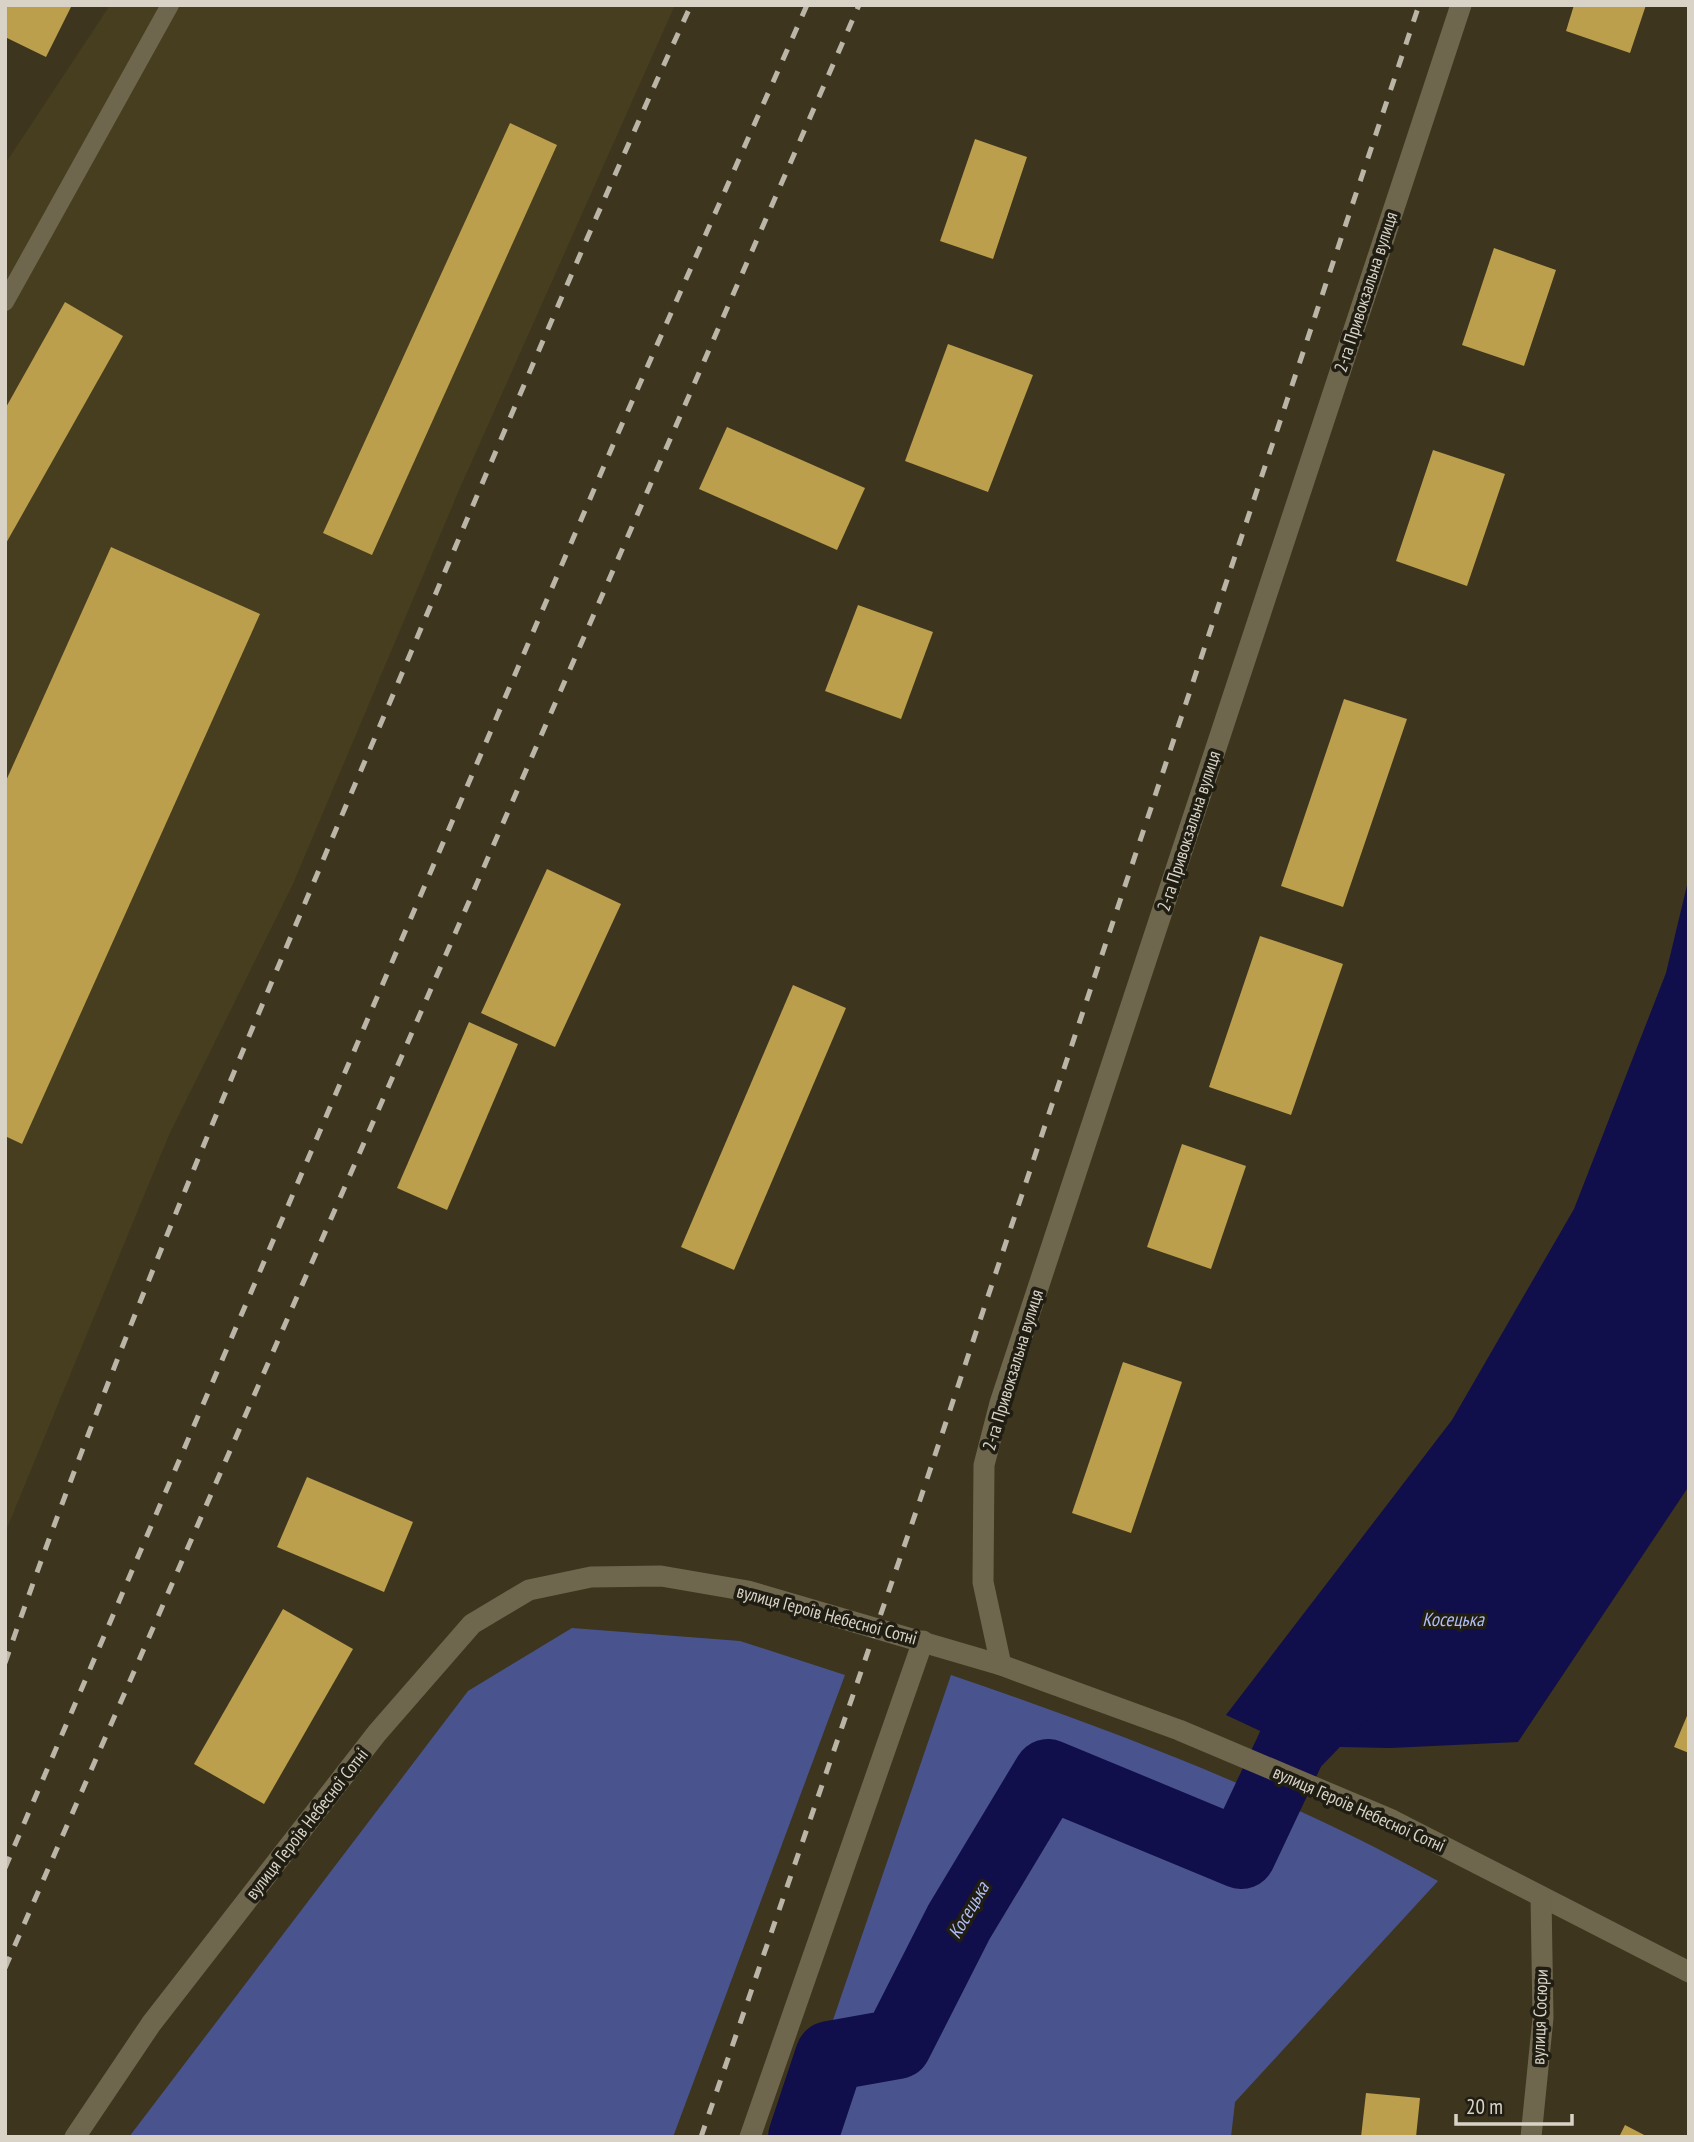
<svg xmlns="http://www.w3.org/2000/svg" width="1694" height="2142" font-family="'PT Sans Narrow',sans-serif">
<rect width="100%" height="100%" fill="#3d351e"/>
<path fill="#473d1f" d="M 110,5 L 675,5 L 460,488 L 293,884 L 169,1135 L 5,1533 L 5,164 Z"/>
<g fill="#49548e">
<path d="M 572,1628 L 740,1641 L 845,1675 L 673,2137 L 129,2137 L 468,1691 Z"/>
<path d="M 951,1675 C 1118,1732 1283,1795 1438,1881 L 1235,2102 L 1231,2137 L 793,2137 Z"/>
</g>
<path fill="#100e4b" d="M 1689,877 L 1689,1486 L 1518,1742 L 1390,1748 L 1292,1746 L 1226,1715 L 1452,1420 L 1574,1209 L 1666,973 Z"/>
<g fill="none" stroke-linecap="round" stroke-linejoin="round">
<path stroke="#100e4b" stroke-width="70" d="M 803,2137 L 830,2056 L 897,2044 L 959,1922 L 1048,1774 L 1241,1854 L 1292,1746 L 1359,1677"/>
</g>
<g fill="#bb9f4d">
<path d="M 5,5 L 72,5 L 46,57 L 5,37 Z"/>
<path d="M 1574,5 L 1646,5 L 1630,53 L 1566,31 Z"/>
<path d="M 510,123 L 557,145 L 372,555 L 323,533 Z"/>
<path d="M 975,139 L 1027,157 L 993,259 L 940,241 Z"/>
<path d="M 1494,248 L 1556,270 L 1524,366 L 1462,345 Z"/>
<path d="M 65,302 L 123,336 L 5,545 L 5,409 Z"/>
<path d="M 948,344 L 1033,375 L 988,492 L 905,461 Z"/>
<path d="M 727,427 L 865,488 L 837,550 L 699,489 Z"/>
<path d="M 1433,450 L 1505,474 L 1467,586 L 1396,561 Z"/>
<path d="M 111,547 L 260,614 L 22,1144 L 5,1136 L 5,783 Z"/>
<path d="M 858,605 L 933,632 L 901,719 L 825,691 Z"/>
<path d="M 1344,699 L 1407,719 L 1343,907 L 1281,886 Z"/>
<path d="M 547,869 L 621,904 L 555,1047 L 481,1013 Z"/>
<path d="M 1260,936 L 1343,964 L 1291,1115 L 1209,1087 Z"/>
<path d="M 793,985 L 846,1008 L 734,1270 L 681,1247 Z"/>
<path d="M 469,1022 L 518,1044 L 447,1210 L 397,1188 Z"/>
<path d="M 1182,1144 L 1246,1166 L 1211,1269 L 1147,1247 Z"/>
<path d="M 1123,1362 L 1182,1382 L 1131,1533 L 1072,1513 Z"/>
<path d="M 307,1477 L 413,1522 L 384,1592 L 277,1547 Z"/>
<path d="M 283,1609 L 353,1649 L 264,1804 L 194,1764 Z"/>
<path d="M 1689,1711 L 1689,1753 L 1674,1747 Z"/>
<path d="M 1366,2093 L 1420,2098 L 1416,2137 L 1361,2137 Z"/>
<path d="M 1625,2125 L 1648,2137 L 1619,2137 Z"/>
</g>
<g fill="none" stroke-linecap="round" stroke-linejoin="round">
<path stroke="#6f664e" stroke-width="18" d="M 5,302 L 170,5"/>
<g stroke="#6f664e" stroke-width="21">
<path d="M 1001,1665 L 983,1582 L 984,1465 L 1000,1403 L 1461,5"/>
<path d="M 75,2137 L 151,2024 L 377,1733 L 472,1624 L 529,1590 L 591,1577 L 661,1576 L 748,1591 L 1001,1665 L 1179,1730 L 1392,1820 L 1689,1972"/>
<path d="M 750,2137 L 923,1641"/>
<path d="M 1531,2137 L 1543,2018 L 1541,1897"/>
</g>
<g stroke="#bab5a6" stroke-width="5" stroke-dasharray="12 12" stroke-linecap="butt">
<path d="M 5,1663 C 105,1373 226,1091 345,808 C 459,540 570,270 691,5"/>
<path d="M 5,1868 L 619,431 L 807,5"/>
<path d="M 5,1968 L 859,5"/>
<path d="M 701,2137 L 918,1506 L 1419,5"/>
</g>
</g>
<g text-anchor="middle" stroke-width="7" stroke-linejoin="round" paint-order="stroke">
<g font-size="18" fill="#d8d3c6" stroke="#201d13">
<text transform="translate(1366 292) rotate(-72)" y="6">2-га Привокзальна вулиця</text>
<text transform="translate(1189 831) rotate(-72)" y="6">2-га Привокзальна вулиця</text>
<text transform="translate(1013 1370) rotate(-73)" y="6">2-га Привокзальна вулиця</text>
<text transform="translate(827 1615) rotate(15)" y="6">вулиця Героїв Небесної Сотні</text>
<text transform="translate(1359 1809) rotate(24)" y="6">вулиця Героїв Небесної Сотні</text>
<text transform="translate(307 1824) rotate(-52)" y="6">вулиця Героїв Небесної Сотні</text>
<text transform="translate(1540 2017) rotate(-88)" y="6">вулиця Сосюри</text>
</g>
<g font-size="19" font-style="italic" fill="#afbdf6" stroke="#201d13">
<text x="1453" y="1626">Косецька</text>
<text transform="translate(968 1910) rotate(-60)" y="7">Косецька</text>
</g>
</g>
<rect width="1694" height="2142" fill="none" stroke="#d8d3c6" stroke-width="14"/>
<path d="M1456 2114v10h116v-10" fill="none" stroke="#d8d3c6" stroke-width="3.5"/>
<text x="1466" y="2114" font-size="21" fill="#d8d3c6" stroke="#201d13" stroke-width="5" paint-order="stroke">20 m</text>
</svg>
